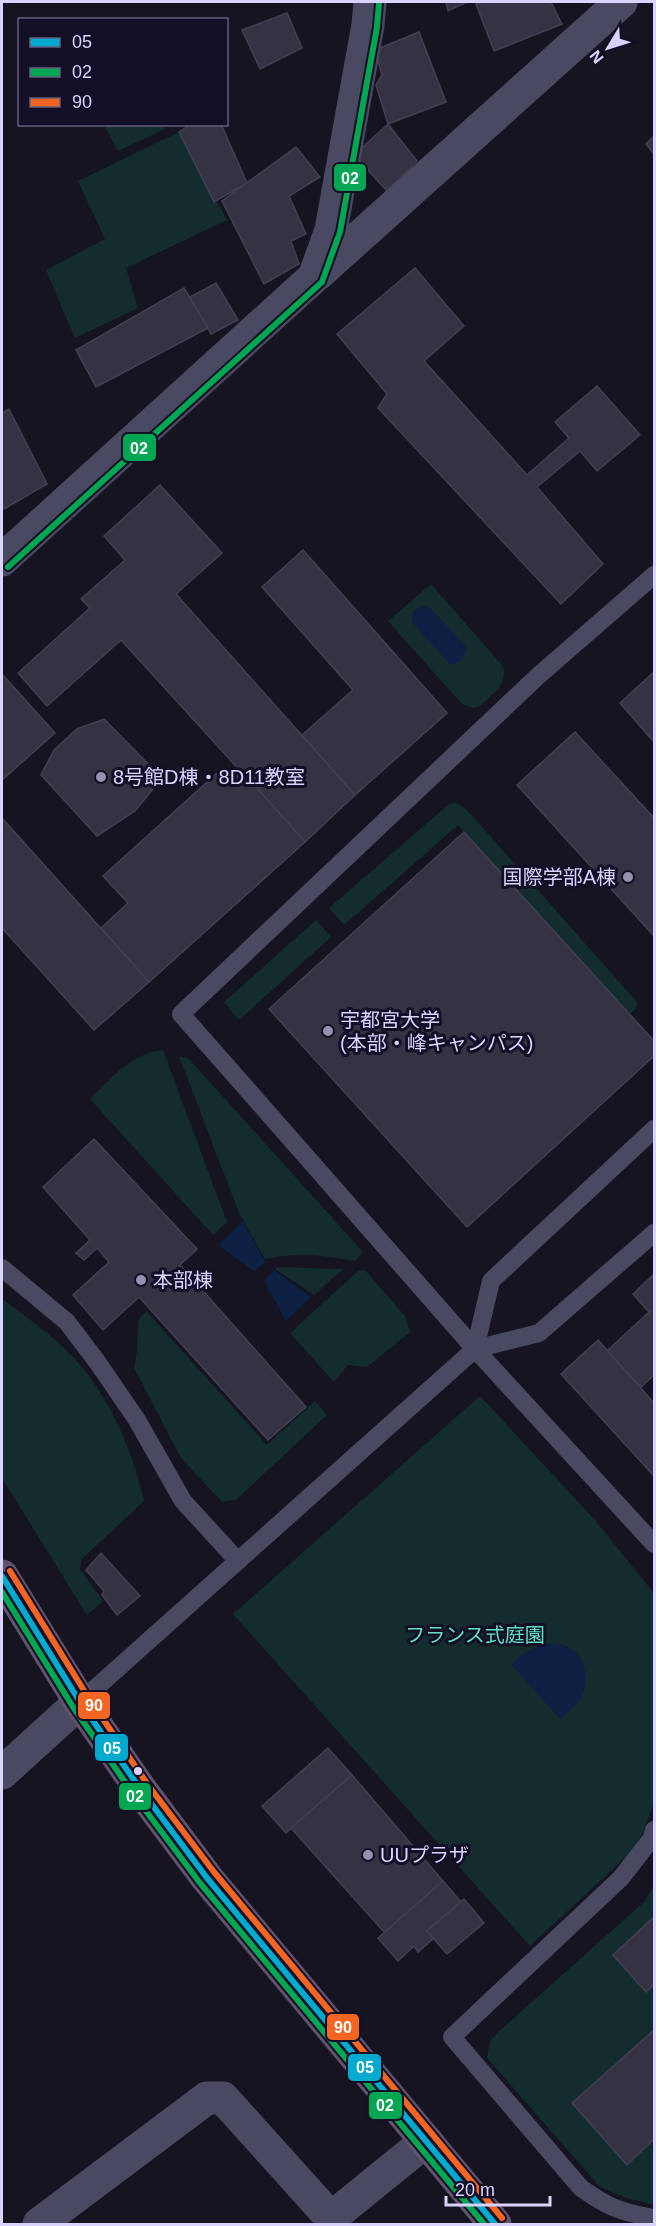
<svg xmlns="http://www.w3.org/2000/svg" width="656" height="2226" font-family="Arial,'Noto Sans JP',sans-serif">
<rect width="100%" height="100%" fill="#161421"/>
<g fill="#132c2d">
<path d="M 104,125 L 163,125 L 165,129 L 118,151 Z"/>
<path d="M 179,132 L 227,220 L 126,268 L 138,308 L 75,338 L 46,270 L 105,239 L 78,181 Z"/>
<path d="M 431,584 L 501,664 L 504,671 L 502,683 L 498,689 L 480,706 L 473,708 L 461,703 L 388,621 Z"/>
<path d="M 456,803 L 467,810 L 637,1002 L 636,1009 L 630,1014 L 458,825 L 344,925 L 329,908 L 449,804 Z"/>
<path d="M 316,920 L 331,937 L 239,1020 L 224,1002 Z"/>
<path d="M 163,1050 L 227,1222 L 213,1235 L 90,1099 C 113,1077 130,1054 163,1050 Z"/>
<path d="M 179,1056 L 189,1059 L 363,1252 L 355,1261 C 322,1255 298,1252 265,1259 L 239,1213 Z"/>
<path d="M 279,1267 L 343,1269 L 314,1295 L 275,1269 Z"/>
<path d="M 365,1270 L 405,1316 L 410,1332 L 367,1367 L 348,1365 L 334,1382 L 290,1333 L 358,1271 Z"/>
<path d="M 2,1299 C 27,1317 52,1335 73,1357 C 109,1395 133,1451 144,1501 L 82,1559 L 80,1569 L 103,1601 L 87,1615 L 2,1478 Z"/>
<path d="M 146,1311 L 267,1445 L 315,1401 L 327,1415 L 236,1500 L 222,1502 L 181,1458 L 134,1368 L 137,1351 L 138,1321 Z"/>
<path d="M 480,1396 L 594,1519 L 654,1593 L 654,1802 L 643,1833 L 630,1853 L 530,1946 L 233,1614 Z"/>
<path d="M 654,1885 L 654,2205 L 626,2198 L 600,2187 L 487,2058 L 490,2041 L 497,2033 L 645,1901 Z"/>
</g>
<g fill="#0d2144">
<path d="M 424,606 L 431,609 L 464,644 L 467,650 L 462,660 L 452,665 L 447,661 L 412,622 L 413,611 Z"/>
<path d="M 243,1221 L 265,1262 L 254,1271 L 218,1245 Z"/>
<path d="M 274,1270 L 311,1297 L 286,1321 L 264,1281 Z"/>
<path d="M 554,1643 C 583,1645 594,1676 580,1699 C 576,1707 566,1713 560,1719 L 511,1664 C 525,1651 535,1645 554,1643 Z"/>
</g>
<g fill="#343243" stroke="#433f54" stroke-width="1.5">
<path d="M 446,2 L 467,2 L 448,11 Z"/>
<path d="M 482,2 L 551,2 L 562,24 L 494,51 L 476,4 Z"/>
<path d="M 287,13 L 302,48 L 260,69 L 242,30 Z"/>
<path d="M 419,32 L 446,102 L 388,124 L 376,85 L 382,75 L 375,50 Z"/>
<path d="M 191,124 L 221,124 L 247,183 L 214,202 L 179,132 Z"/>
<path d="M 388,124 L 417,161 L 387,191 L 354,155 Z"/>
<path d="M 654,136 L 654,154 L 646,144 Z"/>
<path d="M 296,147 L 320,177 L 289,196 L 306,234 L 291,241 L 299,264 L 264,284 L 222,201 Z"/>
<path d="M 415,268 L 464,326 L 424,361 L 527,475 L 569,438 L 555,422 L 597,386 L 640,435 L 597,471 L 580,451 L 537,487 L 603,564 L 561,604 L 378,408 L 387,394 L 337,334 Z"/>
<path d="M 216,283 L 238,320 L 211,334 L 190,297 Z"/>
<path d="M 184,288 L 208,328 L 96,387 L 76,350 Z"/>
<path d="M 9,409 L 47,484 L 4,509 L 2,504 L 2,413 Z"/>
<path d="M 160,485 L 222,553 L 176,594 L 355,795 L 305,842 L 121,640 L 47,706 L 18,673 L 90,608 L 81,599 L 125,560 L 104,536 Z"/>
<path d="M 303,550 L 447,713 L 355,795 L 302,735 L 353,690 L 262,587 Z"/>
<path d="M 654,672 L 654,742 L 620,703 Z"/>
<path d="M 2,674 L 55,733 L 2,780 Z"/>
<path d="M 104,719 L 162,778 L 135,811 L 97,836 L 41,775 L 54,750 L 77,729 Z"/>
<path d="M 575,732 L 654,818 L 654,936 L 517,785 Z"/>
<path d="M 242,771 L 305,842 L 149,982 L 101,928 L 128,903 L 103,876 L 217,773 L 227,784 Z"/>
<path d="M 2,818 L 149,982 L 94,1030 L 2,928 Z"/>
<path d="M 464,832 L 654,1041 L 654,1056 L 467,1227 L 269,1009 Z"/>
<path d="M 94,1139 L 197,1249 L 180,1265 L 306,1407 L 268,1440 L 139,1297 L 103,1330 L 73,1295 L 109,1262 L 97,1248 L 84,1260 L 76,1253 L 90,1240 L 43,1187 Z"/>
<path d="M 654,1274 L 654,1375 L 641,1387 L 607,1351 L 649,1312 L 633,1294 Z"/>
<path d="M 598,1340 L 654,1403 L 654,1476 L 561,1374 Z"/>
<path d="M 101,1553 L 140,1596 L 117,1615 L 102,1595 L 104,1591 L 86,1570 Z"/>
<path d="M 328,1748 L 352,1775 L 286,1833 L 262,1806 Z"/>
<path d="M 352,1775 L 443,1881 L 385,1933 L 291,1828 Z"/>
<path d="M 443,1881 L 461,1902 L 427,1931 L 434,1938 L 418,1952 L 414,1946 L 398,1961 L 378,1938 Z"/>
<path d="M 464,1899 L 484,1923 L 447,1954 L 427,1931 Z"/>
<path d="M 654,1917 L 654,1984 L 646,1992 L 613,1955 Z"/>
<path d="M 654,2030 L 654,2139 L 627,2165 L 572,2103 Z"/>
</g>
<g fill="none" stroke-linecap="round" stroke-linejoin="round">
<g stroke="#4a4962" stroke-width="18">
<path d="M 654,1129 L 491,1281 L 475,1349 L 654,1544"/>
<path d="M 2,1268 L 67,1322 L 98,1363 L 137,1420 L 183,1501 L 238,1561"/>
<path d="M 475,1349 L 181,1014 L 538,676 L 654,575"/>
<path d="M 80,1702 L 475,1349 L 539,1333 L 654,1233"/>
<path d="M 654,1830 L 652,1838 L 621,1878 L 452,2037 L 581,2188 C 609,2208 621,2212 654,2218"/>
</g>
<g stroke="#4a4962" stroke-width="33">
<path d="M 318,274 L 621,2"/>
<path d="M 2,560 L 314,277 L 331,230 L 368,25 L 370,2"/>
<path d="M 2,1773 L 80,1702"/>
<path d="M 39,2224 L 207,2098 L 223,2098 L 331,2218 L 426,2141"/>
</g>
<path stroke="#62526e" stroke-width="33" d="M 2,1576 L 80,1702 L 141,1790 L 207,1878 L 495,2224"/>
<g stroke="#130f26" stroke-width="10">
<path id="bus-1" d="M 2,1576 L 80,1702 L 141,1790 L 207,1878 L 495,2224"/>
</g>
<g stroke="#130f26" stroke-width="10">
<g id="bus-2">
<path d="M 8,567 L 322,282 L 340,232 L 377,27 L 379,3"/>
<path d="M 2,1592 L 73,1707 L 134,1795 L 200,1883 L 484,2224"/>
</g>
</g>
<g stroke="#130f26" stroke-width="10">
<path id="bus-3" d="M 10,1571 L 88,1697 L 148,1785 L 214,1872 L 502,2218"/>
</g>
<use href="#bus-1" stroke="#00a9ce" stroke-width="6"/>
<use href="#bus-2" stroke="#00a651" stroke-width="6"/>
<use href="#bus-3" stroke="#f26522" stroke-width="6"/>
</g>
<g fill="#9591b1" stroke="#130f26" stroke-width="2">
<circle cx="101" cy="777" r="6"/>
<circle cx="628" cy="877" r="6"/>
<circle cx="328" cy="1031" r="6"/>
<circle cx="141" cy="1280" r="6"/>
<circle cx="368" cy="1855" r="6"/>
</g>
<circle fill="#d9d4ff" stroke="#130f26" stroke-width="2" cx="138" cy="1771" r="5"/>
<g text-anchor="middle" stroke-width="6" stroke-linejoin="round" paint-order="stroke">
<g font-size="20" fill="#d9d4ff" stroke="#130f26" text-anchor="start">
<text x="113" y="784">8号館D棟・8D11教室</text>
<text x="616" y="884" text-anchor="end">国際学部A棟</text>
<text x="340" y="1027">宇都宮大学<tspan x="340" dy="23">(本部・峰キャンパス)</tspan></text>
<text x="153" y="1287">本部棟</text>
<text x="380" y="1862">UUプラザ</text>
</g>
<g font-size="20" fill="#5fe0c0" stroke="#130f26">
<text x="475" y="1642">フランス式庭園</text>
</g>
</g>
<g stroke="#130f26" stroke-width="2">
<rect x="333" y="163" width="34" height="29" rx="6" fill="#00a651"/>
<rect x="122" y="433" width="35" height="29" rx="6" fill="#00a651"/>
<rect x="77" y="1691" width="34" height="29" rx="6" fill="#f26522"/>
<rect x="94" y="1733" width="35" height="29" rx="6" fill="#00a9ce"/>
<rect x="118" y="1782" width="34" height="29" rx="6" fill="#00a651"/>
<rect x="326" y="2013" width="34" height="28" rx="6" fill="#f26522"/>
<rect x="347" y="2053" width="35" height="29" rx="6" fill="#00a9ce"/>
<rect x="368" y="2091" width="35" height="29" rx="6" fill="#00a651"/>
</g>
<g font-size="16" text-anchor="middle" font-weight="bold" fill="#fff">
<text x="350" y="184">02</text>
<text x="139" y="454">02</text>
<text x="94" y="1711">90</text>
<text x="112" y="1754">05</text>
<text x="135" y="1802">02</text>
<text x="343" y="2033">90</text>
<text x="365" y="2073">05</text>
<text x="385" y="2111">02</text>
</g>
<rect width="656" height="2226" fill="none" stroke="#d9d4ff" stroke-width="6"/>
<rect x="18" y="18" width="210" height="108" fill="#130f26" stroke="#625e7d" stroke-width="1.5"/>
<rect x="30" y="38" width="30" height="9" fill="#00a9ce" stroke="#625e7d" stroke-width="1.5"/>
<text x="72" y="48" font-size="18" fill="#d9d4ff">05</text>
<rect x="30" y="68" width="30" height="9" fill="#00a651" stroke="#625e7d" stroke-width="1.5"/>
<text x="72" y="78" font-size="18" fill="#d9d4ff">02</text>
<rect x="30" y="98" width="30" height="9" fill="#f26522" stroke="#625e7d" stroke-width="1.5"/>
<text x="72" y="108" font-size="18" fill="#d9d4ff">90</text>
<g transform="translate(608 48) rotate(232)" stroke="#130f26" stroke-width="4.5" paint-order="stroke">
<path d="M0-4.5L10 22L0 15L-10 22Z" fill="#d9d4ff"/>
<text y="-9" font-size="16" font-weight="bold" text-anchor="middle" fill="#d9d4ff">N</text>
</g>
<path d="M446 2196v9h104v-9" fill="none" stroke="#d9d4ff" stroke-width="3"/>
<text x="455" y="2196" font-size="18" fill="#d9d4ff" stroke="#130f26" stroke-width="4.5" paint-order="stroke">20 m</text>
</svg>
